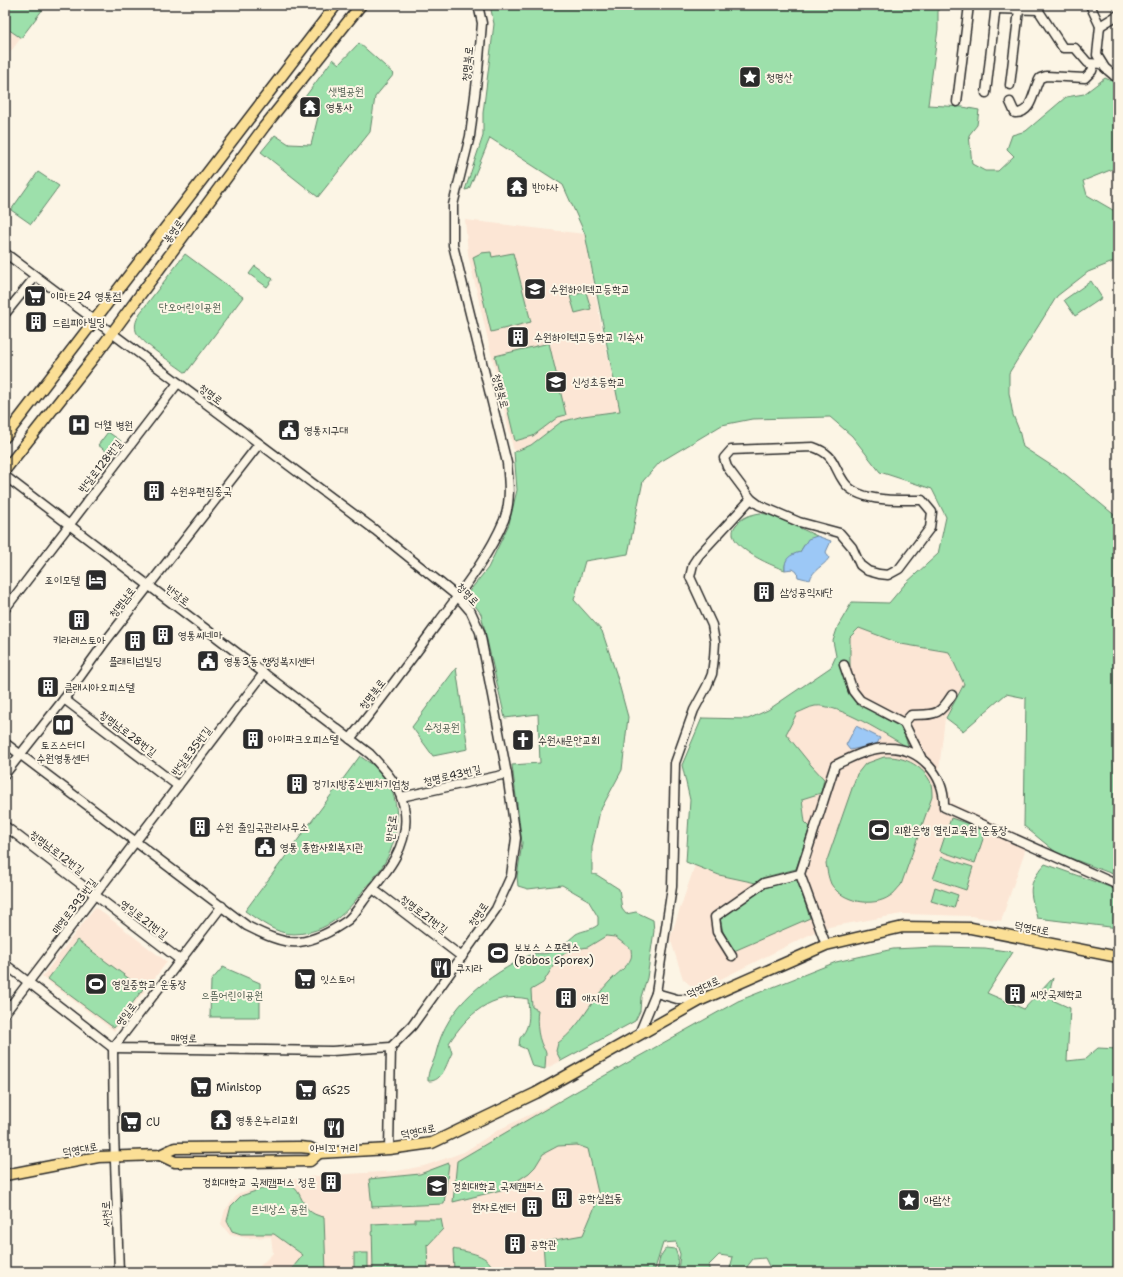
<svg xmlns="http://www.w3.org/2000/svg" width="1123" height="1277" font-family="'Shantell Sans','Poor Story',sans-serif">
<rect width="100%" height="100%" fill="#fcf5e5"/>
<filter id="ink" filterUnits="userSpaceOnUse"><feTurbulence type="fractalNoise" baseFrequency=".025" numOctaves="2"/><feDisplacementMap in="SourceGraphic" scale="8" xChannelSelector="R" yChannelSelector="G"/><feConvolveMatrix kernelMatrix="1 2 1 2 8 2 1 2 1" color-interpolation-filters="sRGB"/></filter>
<g filter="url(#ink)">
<g fill="#fce6d5">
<path d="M 5,27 L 21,38 L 5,59 Z"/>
<path d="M 465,220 L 585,234 L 601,325 L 620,411 L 583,416 L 561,422 L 531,445 L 514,452 L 468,254 Z"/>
<path d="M 859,628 L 900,644 L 949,652 L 964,684 L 945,718 L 939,770 L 949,792 L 951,803 L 1029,839 L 1001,921 L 971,916 L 902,914 L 823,928 L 697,991 L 683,979 L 670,938 L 695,865 L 719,875 L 805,822 L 802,798 L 810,765 L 786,734 L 797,713 L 814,706 L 827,707 L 838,711 L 840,667 L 843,663 L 850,666 L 850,636 Z"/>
<path d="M 95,907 L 167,962 L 114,1031 L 42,977 Z"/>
<path d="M 606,936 L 614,937 L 631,949 L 631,958 L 625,967 L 617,973 L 568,1036 L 558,1043 L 556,1051 L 561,1061 L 545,1069 L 546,1052 L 542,1048 L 538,1029 L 538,1010 L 532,1007 L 531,990 L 543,983 L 558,958 L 570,950 L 588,947 Z"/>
<path d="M 570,1095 L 610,1190 L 590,1272 L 243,1272 L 259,1267 L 273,1253 L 271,1237 L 246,1238 L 230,1235 L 221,1224 L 225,1210 L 239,1193 L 278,1182 L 316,1176 L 397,1171 L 424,1166 L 464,1152 L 498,1130 Z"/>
</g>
<g fill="#9de0ab" stroke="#64866b">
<path d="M 5,5 L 46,5 L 21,38 L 5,27 Z"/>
<path d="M 490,5 L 938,5 L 938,29 L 928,105 L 963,107 L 979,110 L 977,125 L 969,135 L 972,164 L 985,171 L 998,171 L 1014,156 L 1007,149 L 1012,135 L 1026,131 L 1066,97 L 1084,94 L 1105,78 L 1118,84 L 1118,167 L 1083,181 L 1087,195 L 1118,213 L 1118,260 L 1088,272 L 1057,296 L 1009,373 L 1009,393 L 1013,415 L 1019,430 L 1023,447 L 1066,475 L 1118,518 L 1118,876 L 1057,853 L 1024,826 L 1026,698 L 1006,694 L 963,731 L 946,718 L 964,684 L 949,652 L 901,644 L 859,628 L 850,637 L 850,667 L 844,663 L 841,667 L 848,692 L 859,704 L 902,728 L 909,748 C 888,736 838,703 815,706 C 809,707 803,711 797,713 L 786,734 L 811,765 L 824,779 L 821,793 L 802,799 L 805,822 L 810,827 L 796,869 L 762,878 L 756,883 L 719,875 L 686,862 L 690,800 L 682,765 L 702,718 L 748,719 L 768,710 L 831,667 L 836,656 L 833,641 L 838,626 L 852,602 L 889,603 L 905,584 L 938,554 L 946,517 L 932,489 L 880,472 L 852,436 L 830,417 L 752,419 L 722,425 L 660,462 L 643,481 L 628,554 L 585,561 L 574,600 L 602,631 L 616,673 L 628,717 L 622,770 L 600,811 L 592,847 L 592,874 L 597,875 L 619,889 L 622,909 L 626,914 L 636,912 L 653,920 L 654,931 L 647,978 L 641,997 L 640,1011 L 635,1021 L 561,1061 L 556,1051 L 558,1043 C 580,1028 591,1000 610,981 C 616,974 628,967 631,958 C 632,956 631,951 631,949 L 615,937 L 606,936 L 588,947 L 570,950 L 558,958 L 543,983 L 531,990 L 532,1007 L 538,1010 C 536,1023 538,1042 546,1052 L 545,1069 L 532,1066 L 526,1049 L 519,1046 L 520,1038 C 531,1026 529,1015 528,999 C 492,991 467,1015 449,1043 L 452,1053 C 446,1064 443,1082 428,1081 C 427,1070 434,1063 436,1053 C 447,1004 488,976 530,955 C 535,952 542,955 548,953 C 558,950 568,941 576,934 C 583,930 590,931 598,925 L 598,917 L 588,900 L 562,885 L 528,889 L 518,886 L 517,877 L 522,843 L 512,765 L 540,763 L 538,714 L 505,718 L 481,614 L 467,594 L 488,568 L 509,524 L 517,490 L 514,452 L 531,445 L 561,422 L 583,416 L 620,411 L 585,234 L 563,185 L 490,138 L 469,189 L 465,190 L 483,136 L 483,113 L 494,24 Z"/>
<path d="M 359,43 L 394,74 L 375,97 L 370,132 L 318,197 L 261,152 L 275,135 L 289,144 L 311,145 L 321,105 L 305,97 L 333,59 L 339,64 Z"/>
<path d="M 38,172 L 59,186 L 31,224 L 11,210 Z"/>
<path d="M 491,252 L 492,257 L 513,253 L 531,322 L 491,332 L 473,257 L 481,253 Z"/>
<path d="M 185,254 L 243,297 L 186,373 C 176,365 139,342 136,331 C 134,324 137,319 140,313 Z"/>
<path d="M 255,266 L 273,279 L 267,287 L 249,274 Z"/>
<path d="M 1091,281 L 1102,298 L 1075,316 L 1064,300 Z"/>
<path d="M 586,292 L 591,309 L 575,313 L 570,296 Z"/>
<path d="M 549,343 L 566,415 L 558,417 L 533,436 L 515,441 L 495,356 Z"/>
<path d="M 108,432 L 121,441 L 111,455 L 98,445 Z"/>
<path d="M 760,513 L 772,515 L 817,536 L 806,542 L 800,552 C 791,555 784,559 785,570 C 772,566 720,544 736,525 C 743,517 749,515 760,513 Z"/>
<path d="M 456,668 L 468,749 L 433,756 L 412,727 Z"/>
<path d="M 360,756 C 366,761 375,765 380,771 C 402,796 401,834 385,862 C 380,871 372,880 365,888 C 347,913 327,933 294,934 C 276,934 260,921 245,911 Z"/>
<path d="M 884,757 C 902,756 921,764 930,781 C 932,786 932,792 932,797 L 901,885 C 897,889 894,894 890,896 C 873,908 842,902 831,884 C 828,877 827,870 826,863 L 857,774 L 865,764 Z"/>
<path d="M 951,818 L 986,830 L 975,863 L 940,851 Z"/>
<path d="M 941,857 L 973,867 L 966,890 L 933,879 Z"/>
<path d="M 1045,864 L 1118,890 L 1118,928 L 1037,918 C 1030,891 1026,886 1045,864 Z"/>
<path d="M 797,879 L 810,918 L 734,951 L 723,932 L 720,918 L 767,887 Z"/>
<path d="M 935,887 L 958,895 L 954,908 L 931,901 Z"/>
<path d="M 77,940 L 143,989 L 114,1028 L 48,979 Z"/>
<path d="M 935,947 L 985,948 L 1013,952 L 987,993 L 1024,1009 L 1053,978 L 1048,998 L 1070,1008 L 1067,1061 L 1085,1059 L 1098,1048 L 1118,1049 L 1118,1272 L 772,1272 L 765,1258 L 753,1259 L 743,1272 L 729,1272 L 733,1257 L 719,1255 L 709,1265 L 709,1272 L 678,1272 L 680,1254 L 676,1242 L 663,1243 L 654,1272 L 545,1272 L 543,1242 L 583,1235 L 599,1197 L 588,1149 L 577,1145 L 558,1146 L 543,1154 L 535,1167 L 529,1173 L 505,1189 L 453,1202 L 457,1161 L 570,1095 L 738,1001 L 836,962 L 893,949 Z"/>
<path d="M 223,967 L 260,983 L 260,1017 L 210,1017 L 211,981 Z"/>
<path d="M 449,1163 L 444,1204 L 372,1207 L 369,1179 L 420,1174 Z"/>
<path d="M 282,1182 C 308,1187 295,1212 324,1217 L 326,1272 L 289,1272 L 303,1255 L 274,1234 L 241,1234 L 232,1231 L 227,1221 L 231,1206 L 241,1196 Z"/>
<path d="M 415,1219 L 441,1219 L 443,1229 L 428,1245 L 427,1244 L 428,1272 L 373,1272 L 372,1224 L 415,1222 Z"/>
<path d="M 666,1248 L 675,1249 L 678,1257 L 677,1272 L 657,1272 L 660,1257 Z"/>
<path d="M 453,1249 C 466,1252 492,1254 493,1272 L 454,1272 Z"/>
<rect x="354" y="1253" width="14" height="19"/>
</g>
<g fill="#9cc8f6" stroke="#6f89a5">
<path d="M 817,536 L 831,541 L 826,552 L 829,558 C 823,567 813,569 810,580 L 798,577 L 797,572 L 793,569 L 785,570 C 784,558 790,555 800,552 L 808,539 Z"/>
<path d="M 856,726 L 880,738 L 877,744 L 850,750 L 846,745 Z"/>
</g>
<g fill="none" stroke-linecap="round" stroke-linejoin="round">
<g stroke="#2b2b2b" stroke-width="11">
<g id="minor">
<path d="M 1035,5 L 1063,48 L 1075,48 L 1088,63 L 1102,64"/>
<path d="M 1090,5 L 1100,26 L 1097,55 L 1105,68 L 1118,79"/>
<path d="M 996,9 L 1039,10"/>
<path d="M 1100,26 L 1118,15"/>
<path d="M 1010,85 L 1019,10"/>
<path d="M 986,93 L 996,5"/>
<path d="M 957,102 L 969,5"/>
<path d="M 1010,102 L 1015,113 C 1033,114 1033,89 1040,78 L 1046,76 L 1085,78 L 1092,71 L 1094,64"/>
<path d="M 5,253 L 375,530 L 458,597 L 471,612 L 480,632 L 507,774 L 516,838 L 511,876 L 496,909 L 412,1026 L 391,1047 L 389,1149"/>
<path d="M 5,314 L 35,277"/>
<path d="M 813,447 C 836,455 832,465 844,482 C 858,503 900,500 922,500 L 932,512 L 930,528 L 899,569 L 888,575 L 879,574 L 868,571 L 860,565 L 852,547 L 840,533 L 799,522 L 759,505 L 751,499 L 727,467 L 724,458 L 731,450 Z"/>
<path d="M 5,476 L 370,754 C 386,771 402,788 405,813 C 409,846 387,872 367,896 C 361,904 355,914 348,920 C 334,930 316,940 299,942 C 282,944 261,933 247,926 L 5,743"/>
<path d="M 5,609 L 178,383"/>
<path d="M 844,665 L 853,691 L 860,700 L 904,723 L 921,757"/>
<path d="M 64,699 L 178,786"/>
<path d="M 904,723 L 911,715 C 935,714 938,717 952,695"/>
<path d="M 350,739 C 381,700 411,660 440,620 C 463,589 489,556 504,520 C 511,502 509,482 507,463 L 453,245 L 453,205 L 470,136 L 478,71 L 482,23 L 478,5"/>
<path d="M 5,774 L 64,699 L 105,642 L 259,444"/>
<path d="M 401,797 L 507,774"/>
<path d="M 5,826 L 180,960"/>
<path d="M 373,889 L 462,957"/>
<path d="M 826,945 L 800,874 L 835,765 C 851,758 868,748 887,748 C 920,747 945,775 944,807 L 1118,885"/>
<path d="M 732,956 L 717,932 L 715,917 L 764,883 L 800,874"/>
<path d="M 5,964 L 113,1048 L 332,1051 L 391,1047"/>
<path d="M 656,993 L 672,887 L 675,763 L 694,710 L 707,686 L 712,674 L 714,658 L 715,642 L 712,625 L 690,577 L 693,564 L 699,555 L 751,499"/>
<path d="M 5,1013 L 264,673"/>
<path d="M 639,1034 L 656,993 L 677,999 L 701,1000"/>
<path d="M 119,1272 L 114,1134 L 113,1048 L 222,906"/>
</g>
</g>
<g stroke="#2b2b2b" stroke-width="13">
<g id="major">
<path d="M 5,437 L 336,5"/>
<path d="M 5,470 L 98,352 L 264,127 L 361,5"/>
<path d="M 160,1155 L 175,1162 L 247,1162 L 310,1161 L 319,1153"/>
<path d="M 5,1175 L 98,1157 L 160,1155 L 175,1148 L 299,1147 L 310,1148 L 319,1153 L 389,1149 L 432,1143 L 536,1093 L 701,1000 L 826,945 L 903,927 L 971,928 L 1118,957"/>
</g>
</g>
<use href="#minor" stroke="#fcf5e5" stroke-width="8"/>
<use href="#major" stroke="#fbdf96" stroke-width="10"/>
</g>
</g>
<defs>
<g id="sight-square" transform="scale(1.15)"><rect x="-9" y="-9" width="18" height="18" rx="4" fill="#2b2b2b" stroke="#fcf5e5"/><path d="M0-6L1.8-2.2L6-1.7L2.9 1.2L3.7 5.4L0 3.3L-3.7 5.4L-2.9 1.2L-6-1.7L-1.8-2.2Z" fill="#fff"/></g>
<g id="temple-square" transform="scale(1.15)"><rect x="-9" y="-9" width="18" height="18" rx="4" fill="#2b2b2b" stroke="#fcf5e5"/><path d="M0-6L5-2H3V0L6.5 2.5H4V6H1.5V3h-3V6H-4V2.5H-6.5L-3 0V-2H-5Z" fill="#fff"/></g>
<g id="school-square" transform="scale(1.15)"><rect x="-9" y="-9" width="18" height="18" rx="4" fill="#2b2b2b" stroke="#fcf5e5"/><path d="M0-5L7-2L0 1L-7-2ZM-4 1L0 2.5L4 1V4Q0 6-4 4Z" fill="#fff"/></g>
<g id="supermarket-square" transform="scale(1.15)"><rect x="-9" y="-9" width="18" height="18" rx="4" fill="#2b2b2b" stroke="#fcf5e5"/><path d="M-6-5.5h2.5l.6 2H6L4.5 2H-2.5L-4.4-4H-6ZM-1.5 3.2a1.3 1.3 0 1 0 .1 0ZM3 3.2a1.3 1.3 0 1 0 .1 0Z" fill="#fff"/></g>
<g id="building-square" transform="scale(1.15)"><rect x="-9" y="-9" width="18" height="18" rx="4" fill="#2b2b2b" stroke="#fcf5e5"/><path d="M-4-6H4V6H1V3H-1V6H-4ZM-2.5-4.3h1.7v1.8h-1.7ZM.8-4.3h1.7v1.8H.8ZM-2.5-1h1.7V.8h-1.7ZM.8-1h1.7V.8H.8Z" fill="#fff"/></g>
<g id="hospital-square" transform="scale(1.15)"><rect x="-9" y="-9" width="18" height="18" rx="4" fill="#2b2b2b" stroke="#fcf5e5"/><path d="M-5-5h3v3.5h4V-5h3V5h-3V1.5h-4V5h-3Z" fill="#fff"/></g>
<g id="civic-square" transform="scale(1.15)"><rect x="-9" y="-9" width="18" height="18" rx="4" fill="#2b2b2b" stroke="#fcf5e5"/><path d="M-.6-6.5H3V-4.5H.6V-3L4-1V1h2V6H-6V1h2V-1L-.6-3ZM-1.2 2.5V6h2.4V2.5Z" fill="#fff"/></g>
<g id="hotel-square" transform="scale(1.15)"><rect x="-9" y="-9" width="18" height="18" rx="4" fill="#2b2b2b" stroke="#fcf5e5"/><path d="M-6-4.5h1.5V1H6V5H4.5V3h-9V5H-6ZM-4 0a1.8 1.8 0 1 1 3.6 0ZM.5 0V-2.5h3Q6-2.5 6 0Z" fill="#fff"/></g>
<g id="library-square" transform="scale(1.15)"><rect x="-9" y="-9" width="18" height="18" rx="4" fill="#2b2b2b" stroke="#fcf5e5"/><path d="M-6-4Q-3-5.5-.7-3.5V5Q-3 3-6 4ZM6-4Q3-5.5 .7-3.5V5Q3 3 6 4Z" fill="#fff"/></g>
<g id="church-square" transform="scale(1.15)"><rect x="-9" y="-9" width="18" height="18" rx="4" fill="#2b2b2b" stroke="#fcf5e5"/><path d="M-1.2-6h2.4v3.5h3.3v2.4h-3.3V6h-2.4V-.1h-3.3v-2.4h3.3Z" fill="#fff"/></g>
<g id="stadium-square" transform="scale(1.15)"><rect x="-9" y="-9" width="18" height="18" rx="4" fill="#2b2b2b" stroke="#fcf5e5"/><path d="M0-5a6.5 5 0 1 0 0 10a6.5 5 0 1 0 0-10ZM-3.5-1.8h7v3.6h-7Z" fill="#fff"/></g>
<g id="restaurant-square" transform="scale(1.15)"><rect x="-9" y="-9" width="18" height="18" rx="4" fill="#2b2b2b" stroke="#fcf5e5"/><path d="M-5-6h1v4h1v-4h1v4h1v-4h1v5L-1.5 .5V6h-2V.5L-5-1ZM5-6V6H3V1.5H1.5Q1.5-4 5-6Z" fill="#fff"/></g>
<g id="university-square" transform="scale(1.15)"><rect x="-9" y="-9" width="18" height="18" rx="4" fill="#2b2b2b" stroke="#fcf5e5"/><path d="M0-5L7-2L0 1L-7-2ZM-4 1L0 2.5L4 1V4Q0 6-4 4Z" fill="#fff"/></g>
</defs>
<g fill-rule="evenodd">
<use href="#sight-square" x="750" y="77"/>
<use href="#temple-square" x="310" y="107"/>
<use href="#temple-square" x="517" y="187"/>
<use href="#school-square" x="535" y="289"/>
<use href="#supermarket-square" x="35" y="296"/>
<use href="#building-square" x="36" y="322"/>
<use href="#building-square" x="518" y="337"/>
<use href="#school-square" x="556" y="382"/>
<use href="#hospital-square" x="79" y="425"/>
<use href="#civic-square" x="289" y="430"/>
<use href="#building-square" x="154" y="491"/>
<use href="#hotel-square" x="96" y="580"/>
<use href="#building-square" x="764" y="592"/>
<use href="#building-square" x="79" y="620"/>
<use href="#building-square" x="163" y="635"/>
<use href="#building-square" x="135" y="641"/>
<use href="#civic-square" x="208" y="661"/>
<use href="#building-square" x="48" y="687"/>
<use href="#library-square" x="63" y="725"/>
<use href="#building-square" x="253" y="739"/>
<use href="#church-square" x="523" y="740"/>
<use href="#building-square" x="297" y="784"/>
<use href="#building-square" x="200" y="827"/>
<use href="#stadium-square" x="879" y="830"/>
<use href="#civic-square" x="265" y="847"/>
<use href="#stadium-square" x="498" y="953"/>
<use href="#restaurant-square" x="441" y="968"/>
<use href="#supermarket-square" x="305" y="979"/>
<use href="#stadium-square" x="96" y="984"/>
<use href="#building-square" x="1015" y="994"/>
<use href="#building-square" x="566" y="998"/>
<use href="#supermarket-square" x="201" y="1087"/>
<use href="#supermarket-square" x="306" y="1090"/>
<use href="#temple-square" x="221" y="1120"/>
<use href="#supermarket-square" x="131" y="1122"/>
<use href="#restaurant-square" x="334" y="1128"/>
<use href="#building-square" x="331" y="1182"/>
<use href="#university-square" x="437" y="1186"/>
<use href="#building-square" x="562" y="1198"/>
<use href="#sight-square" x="909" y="1200"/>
<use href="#building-square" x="532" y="1207"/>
<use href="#building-square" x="515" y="1244"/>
</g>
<g text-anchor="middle" stroke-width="4" stroke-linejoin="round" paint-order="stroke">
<g font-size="11" fill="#2b2b2b" stroke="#fcf5e5">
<text transform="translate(467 64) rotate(-84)" y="4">청명북로</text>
<text transform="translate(173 231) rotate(-54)" y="4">봉영로</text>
<text transform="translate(501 391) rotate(76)" y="4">청명북로</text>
<text transform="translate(211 394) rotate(37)" y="4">청명로</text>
<text transform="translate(100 466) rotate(-52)" y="4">반달로128번길</text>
<text transform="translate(468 594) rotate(47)" y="4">청명로</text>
<text transform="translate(178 595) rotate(37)" y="4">반달로</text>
<text transform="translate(122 602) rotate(-52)" y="4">청명남로</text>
<text transform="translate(372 694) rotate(-52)" y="4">청명북로</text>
<text transform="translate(128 733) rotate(37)" y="4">청명남로28번길</text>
<text transform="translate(191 751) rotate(-53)" y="4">반달로35번길</text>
<text transform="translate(452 775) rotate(-13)" y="4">청명로43번길</text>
<text transform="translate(391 828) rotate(-84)" y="4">반달로</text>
<text transform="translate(57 852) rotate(37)" y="4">청명남로12번길</text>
<text transform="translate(74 906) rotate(-53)" y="4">매영로393번길</text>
<text transform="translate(424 914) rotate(37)" y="4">청명로21번길</text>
<text transform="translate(478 914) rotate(-55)" y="4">청명로</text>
<text transform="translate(144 919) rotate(37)" y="4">영일로21번길</text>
<text transform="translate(1032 928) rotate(11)" y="4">덕영대로</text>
<text transform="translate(703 987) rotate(-26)" y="4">덕영대로</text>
<text transform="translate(126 1014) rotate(-53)" y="4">영일로</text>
<text transform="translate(184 1038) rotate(1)" y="4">매영로</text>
<text transform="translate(418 1131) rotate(-12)" y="4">덕영대로</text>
<text transform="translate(80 1149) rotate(-10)" y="4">덕영대로</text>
<text transform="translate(106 1214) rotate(-92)" y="4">서천로</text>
</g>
<g font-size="11" fill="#2b2b2b" stroke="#fcf5e5" text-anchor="start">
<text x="766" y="81">청명산</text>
<text x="326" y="111">영통사</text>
<text x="532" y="191">반야사</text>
<text x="550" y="293">수원하이텍고등학교</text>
<text x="50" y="300">이마트24 영통점</text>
<text x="52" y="326">드림피아빌딩</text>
<text x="534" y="341">수원하이텍고등학교 기숙사</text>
<text x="572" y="386">신성초등학교</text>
<text x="94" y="429">더웰 병원</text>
<text x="304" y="434">영통지구대</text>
<text x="170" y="495">수원우편집중국</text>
<text x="80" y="584" text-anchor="end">죠이모텔</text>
<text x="780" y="596">삼성공익재단</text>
<text x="178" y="639">영통씨네마</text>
<text x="79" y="644" text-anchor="middle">키라레스토아</text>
<text x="135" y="665" text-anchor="middle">플래티넘빌딩</text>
<text x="224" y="665">영통3동 행정복지센터</text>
<text x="64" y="691">클래시아오피스텔</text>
<text x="268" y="743">아이파크오피스텔</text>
<text x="538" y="744">수원새문안교회</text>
<text x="63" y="749" text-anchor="middle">토즈스터디<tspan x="63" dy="13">수원영통센터</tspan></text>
<text x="312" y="788">경기지방중소벤처기업청</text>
<text x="216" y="831">수원 출입국관리사무소</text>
<text x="894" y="834">외환은행 열린교육원 운동장</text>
<text x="280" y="851">영통 종합사회복지관</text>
<text x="514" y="951">보보스 스포렉스<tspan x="514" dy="13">(Bobos Sporex)</tspan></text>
<text x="456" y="972">쿠지라</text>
<text x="320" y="983">잇스토어</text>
<text x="112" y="988">영일중학교 운동장</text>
<text x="1030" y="998">씨앗국제학교</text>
<text x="582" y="1002">애지원</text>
<text x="216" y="1091">Ministop</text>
<text x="322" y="1094">GS25</text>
<text x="236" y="1124">영통온누리교회</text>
<text x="146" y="1126">CU</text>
<text x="334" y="1152" text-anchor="middle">아비꼬 커리</text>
<text x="316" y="1186" text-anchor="end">경희대학교 국제캠퍼스 정문</text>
<text x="452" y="1190">경희대학교 국제캠퍼스</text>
<text x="578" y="1202">공학실험동</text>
<text x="924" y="1204">아람산</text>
<text x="516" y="1211" text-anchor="end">원자로센터</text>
<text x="530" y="1248">공학관</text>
</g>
<g font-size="11" fill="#48584b" stroke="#fcf5e5">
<text x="346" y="95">샛별공원</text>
<text x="190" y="311">단오어린이공원</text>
<text x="442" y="731">수정공원</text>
<text x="232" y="999">으뜸어린이공원</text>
<text x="279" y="1213">르네상스 공원</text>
</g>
</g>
<rect width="1123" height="1277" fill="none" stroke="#fcf5e5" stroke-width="20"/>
<rect x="10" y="10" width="1103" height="1257" fill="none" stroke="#2b2b2b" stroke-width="1.5" filter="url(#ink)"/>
</svg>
